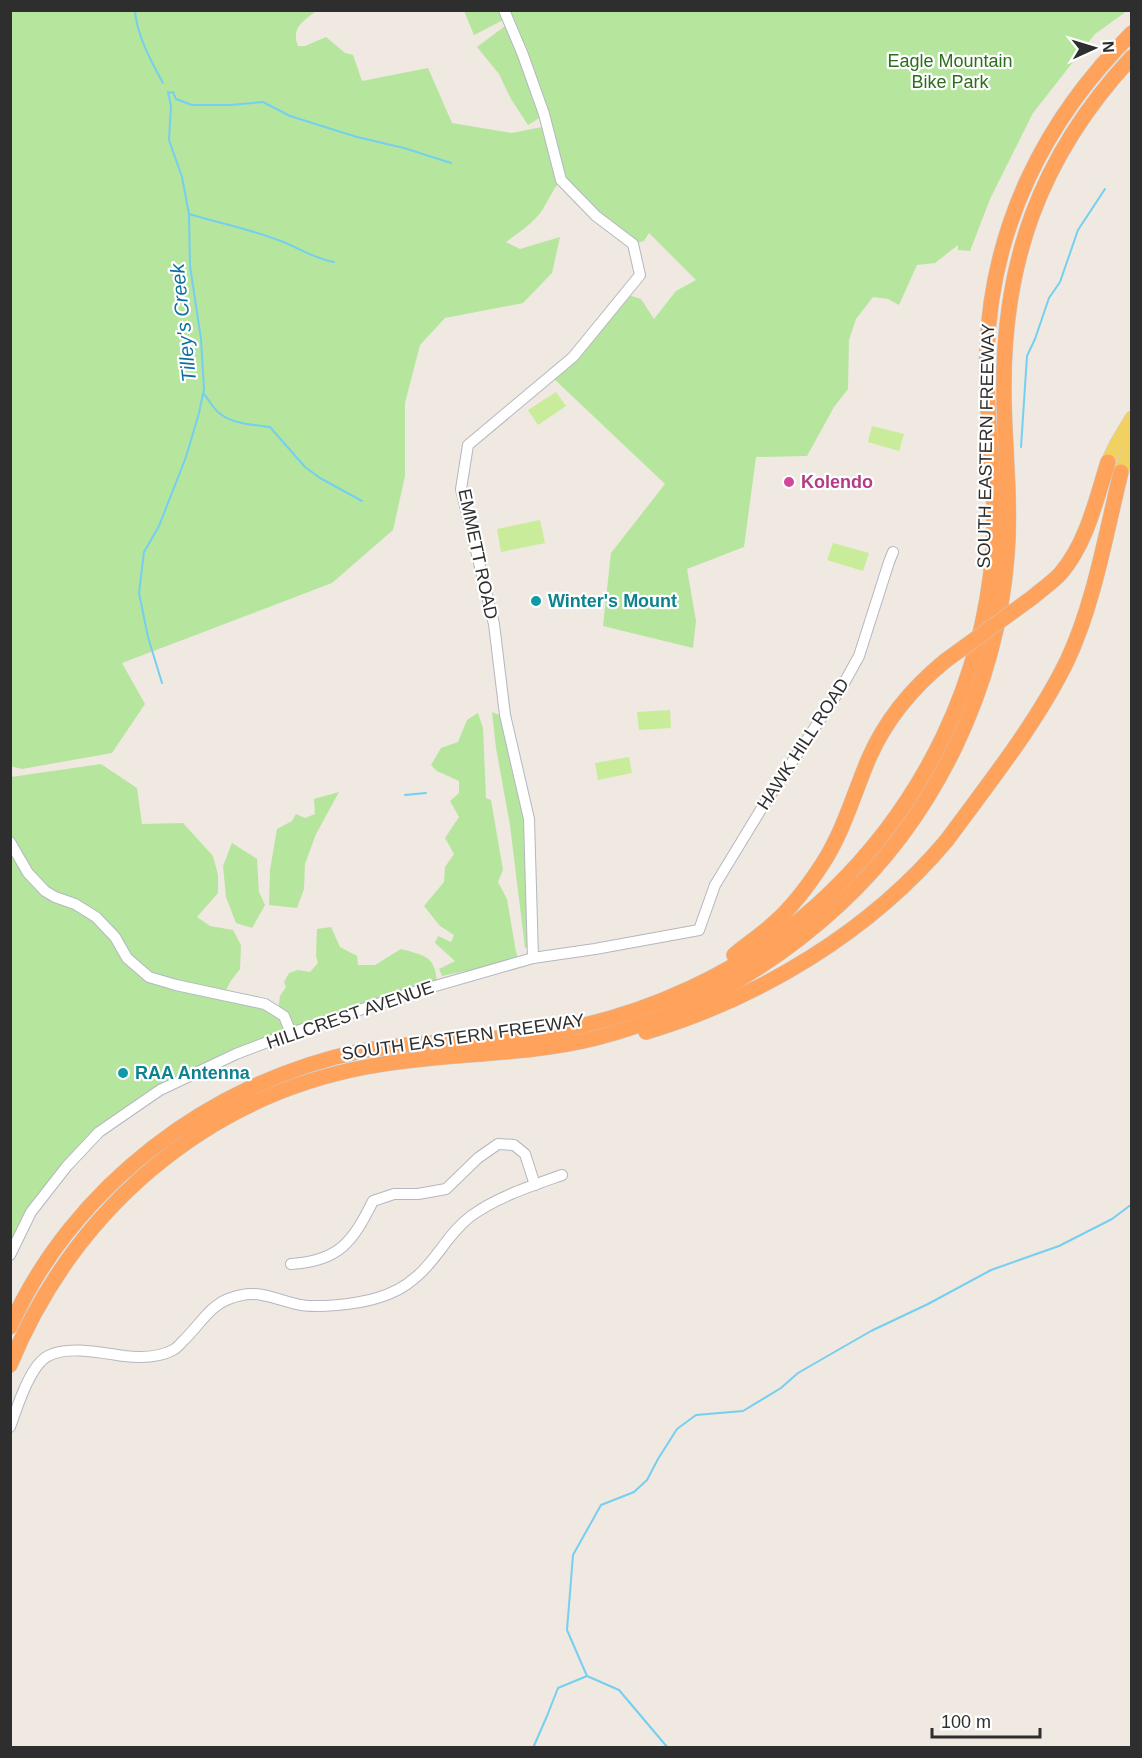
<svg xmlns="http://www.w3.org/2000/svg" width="1142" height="1758" font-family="Arial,sans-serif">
<rect width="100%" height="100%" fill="#efe9e1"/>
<g fill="#b6e59e">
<path d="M 10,11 L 315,11 L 315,12 C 302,22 291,28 298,46 L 305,46 L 326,37 L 345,53 L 353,55 L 362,81 L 428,68 L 452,123 L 512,133 L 547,126 L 544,115 L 528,125 L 511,99 L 499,74 L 477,47 L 509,23 L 507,18 L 474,35 L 464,11 L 1127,11 L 1095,34 L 1033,113 L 990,199 L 970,251 L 958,250 L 958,245 L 935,263 L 917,265 L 899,305 L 888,299 L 873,297 L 856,319 L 849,340 L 848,389 L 834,407 L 807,456 L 756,457 L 744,547 L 687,569 L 696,621 L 693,648 L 603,626 L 611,553 L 665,484 L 551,376 L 625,294 L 641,299 L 654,319 L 676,291 L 696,280 L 649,233 L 644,241 L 633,244 L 561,180 C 553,189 549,199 543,209 C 534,223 518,233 506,242 L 520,249 L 560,237 L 552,273 L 523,303 L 445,318 L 420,345 L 405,403 L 405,476 L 393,530 L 332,583 L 122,663 L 145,704 L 112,753 L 22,769 L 10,766 Z"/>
<path d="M 492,712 L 506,718 L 529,819 L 532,946 L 525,948 L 510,825 L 496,748 Z"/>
<path d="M 478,713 L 483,728 L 486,798 L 491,800 L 503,870 L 498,882 L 507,899 L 516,952 L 519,961 L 467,976 L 465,971 L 442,976 L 439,969 L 455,961 L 435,943 L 438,936 L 451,942 L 454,935 L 440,926 L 424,906 L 444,882 L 445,867 L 454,854 L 445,838 L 459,817 L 450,801 L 459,793 L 459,781 L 437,771 L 431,765 L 441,748 L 458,742 L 467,720 Z"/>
<path d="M 101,764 L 137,788 L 142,824 L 183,823 L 213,856 L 218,875 L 218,893 L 197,917 L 210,926 L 233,930 L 241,945 L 240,969 L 230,982 L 222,998 L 278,1011 L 280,996 L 286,987 L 284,982 L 289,973 L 298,970 L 310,972 L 318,963 L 316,956 L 317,929 L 331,927 L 340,947 L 357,956 L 358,965 L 375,965 L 401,949 C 426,956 436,956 437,985 L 291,1033 L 160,1090 L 95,1136 L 31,1212 L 11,1255 L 11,777 Z"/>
<path d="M 339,792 L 316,834 L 305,864 L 304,889 L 297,908 L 269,905 L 270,870 L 277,829 L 292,821 L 296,814 L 305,818 L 315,814 L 314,799 Z"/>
<path d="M 232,843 L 257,859 L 259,892 L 265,905 L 252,928 L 236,923 L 226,897 L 223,866 Z"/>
</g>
<g fill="#c9ec9a">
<path d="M 556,392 L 566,406 L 538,425 L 528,410 Z"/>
<path d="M 872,426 L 904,434 L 899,451 L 868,442 Z"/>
<path d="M 540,520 L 545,543 L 501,552 L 497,529 Z"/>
<path d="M 833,543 L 869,553 L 863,571 L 827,560 Z"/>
<path d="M 670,710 L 671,728 L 639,730 L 637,712 Z"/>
<path d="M 629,757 L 632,773 L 598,780 L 595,763 Z"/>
</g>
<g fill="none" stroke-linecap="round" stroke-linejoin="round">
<g stroke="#75cff0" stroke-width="2">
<path d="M 135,10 C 136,34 152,63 163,83"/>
<path d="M 169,93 L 173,92 L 176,99 L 192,105 L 230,105 L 263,102 L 290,116 L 357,137 L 404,148 L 451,163"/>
<path d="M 189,214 C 219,223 249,229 278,240 C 298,247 312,258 334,262"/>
<path d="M 204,394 C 209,400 213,408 219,413 C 232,424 254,425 270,427 L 305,467 L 320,478 L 362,501"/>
<path d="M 1021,447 L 1027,356 L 1035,339 L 1049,298 L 1060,282 L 1078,230 L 1105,189"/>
<path d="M 162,683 L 148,637 L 139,593 L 144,552 L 159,526 L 186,457 L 199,413 L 204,389 L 201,339 L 190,266 L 189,214 L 182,177 L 169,140 L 171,106 L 168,92"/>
<path d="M 405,795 L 426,793"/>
<path d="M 533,1748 L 547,1716 L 558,1688 L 587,1676"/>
<path d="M 668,1748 L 619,1690 L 587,1676 L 567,1630 L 573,1555 L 601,1505 L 634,1492 L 647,1480 L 658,1459 L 677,1429 L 696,1415 L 743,1411 L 781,1388 L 798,1373 L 871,1331 L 928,1304 L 991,1270 L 1059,1246 L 1112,1219 L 1132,1204"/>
</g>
<g stroke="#b4b7c1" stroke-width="12">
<g id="minor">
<path d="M 504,10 L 523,55 L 544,114 L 561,180 L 596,216 L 633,244 L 640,275 L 573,357 L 468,445 L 461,489 L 494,624 L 505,715 L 529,819 L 533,958"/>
<path d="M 10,842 L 28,873 L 45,891 L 55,897 L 75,904 L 96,917 L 115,937 L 127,958 L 149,977 L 176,985 L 265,1004 L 284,1016 L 291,1033"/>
<path d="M 10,1255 L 31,1212 L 67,1166 L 99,1132 L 160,1090 L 236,1054 L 291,1033 L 404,995 L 533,958 L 595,949 L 699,930 L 715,885 L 763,806 L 843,685 L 859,656 L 889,562 L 893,552"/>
<path d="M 291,1264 C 340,1261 353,1241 373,1201 L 394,1194 L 418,1194 L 446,1189 L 478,1158 L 498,1144 L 514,1145 L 525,1154 L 535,1185"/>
<path d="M 10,1427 C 17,1408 30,1365 48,1356 C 68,1345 103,1353 124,1356 C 141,1358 158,1358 173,1350 C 177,1348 180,1344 183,1341 C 204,1321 210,1301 242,1295 C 260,1291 279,1300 296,1304 C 315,1309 358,1304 377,1298 C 391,1294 405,1287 416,1277 C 437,1260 448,1233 471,1216 C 497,1197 531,1186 562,1175"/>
</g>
</g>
<g stroke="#c9c9c9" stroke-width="15">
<g id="major">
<path d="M 1108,462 L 1117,443 L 1132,418"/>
<path d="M 1121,472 L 1132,443"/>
</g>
</g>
<g stroke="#c9c9c9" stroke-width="16">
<g id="highway">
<path d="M 1033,597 C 1042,589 1053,582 1061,573 C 1087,542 1096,500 1108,462"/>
<path d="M 734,955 C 747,944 761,935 774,923 C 791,908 810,883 823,863 C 844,830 854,793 869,758 C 886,719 912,688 945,661"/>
<path d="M 646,1032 C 760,998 871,931 947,840 C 988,784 1037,723 1067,661 C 1094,604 1106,533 1121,472"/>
<path d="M 10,1327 C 73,1186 211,1082 361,1051 C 415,1041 470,1042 524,1036 C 638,1022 749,972 832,891 C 925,801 983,680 993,551 C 998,483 984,417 987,349 C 992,226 1045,119 1132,33"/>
<path d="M 10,1365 C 73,1212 202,1098 366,1067 C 442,1052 520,1057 596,1038 C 689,1014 769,970 839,905 C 936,815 997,687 1007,555 C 1011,503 1005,452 1004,401 C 1001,265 1039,157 1132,57"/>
</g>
</g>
<use href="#minor" stroke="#fff" stroke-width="10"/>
<use href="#major" stroke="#f2d163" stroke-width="14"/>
<use href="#highway" stroke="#ffa35c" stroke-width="15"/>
<g stroke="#c9c9c9" stroke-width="16" stroke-linecap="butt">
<path id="highway-bridge" d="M 945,661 L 1033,597"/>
</g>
<use href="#highway-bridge" stroke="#ffa35c" stroke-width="15"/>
</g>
<circle fill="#d1479c" stroke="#fff" stroke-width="2" cx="789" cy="482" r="6"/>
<g fill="#0f9aa8" stroke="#fff" stroke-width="2">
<circle cx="536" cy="601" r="6"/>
<circle cx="123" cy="1073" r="6"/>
</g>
<g text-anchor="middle" stroke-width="4.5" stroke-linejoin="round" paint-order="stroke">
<g font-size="18" fill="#2c6e1b" stroke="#fff">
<text x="950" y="67">Eagle Mountain<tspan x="950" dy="21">Bike Park</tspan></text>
</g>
<g font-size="18" fill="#2e2e2e" stroke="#fff">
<text transform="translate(986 446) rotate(-89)" y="6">SOUTH EASTERN FREEWAY</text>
<text transform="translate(478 554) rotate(78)" y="6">EMMETT ROAD</text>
<text transform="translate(803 744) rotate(-57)" y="6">HAWK HILL ROAD</text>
<text transform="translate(350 1015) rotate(-19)" y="6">HILLCREST AVENUE</text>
<text transform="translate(463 1037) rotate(-8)" y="6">SOUTH EASTERN FREEWAY</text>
</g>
<g font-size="18" font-weight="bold" fill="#b23c85" stroke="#fff" text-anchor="start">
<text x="801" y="488">Kolendo</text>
</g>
<g font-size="18" font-weight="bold" fill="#0d838f" stroke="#fff" text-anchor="start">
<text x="548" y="607">Winter's Mount</text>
<text x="135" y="1079">RAA Antenna</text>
</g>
<g font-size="20" font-style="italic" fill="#0d6fa3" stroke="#fff">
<text transform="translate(183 323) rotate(-96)" y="7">Tilley's Creek</text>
</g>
</g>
<rect width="1142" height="1758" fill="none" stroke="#2e2e2e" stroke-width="24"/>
<g transform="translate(1094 48) rotate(86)" stroke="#ffffff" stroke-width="4.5" paint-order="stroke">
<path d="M0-4.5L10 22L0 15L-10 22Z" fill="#2e2e2e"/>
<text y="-9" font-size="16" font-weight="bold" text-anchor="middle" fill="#2e2e2e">N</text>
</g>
<path d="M932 1728v9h108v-9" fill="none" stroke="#2e2e2e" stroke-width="3"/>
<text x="941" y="1728" font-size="18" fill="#2e2e2e" stroke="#ffffff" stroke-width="4.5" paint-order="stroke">100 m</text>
</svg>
